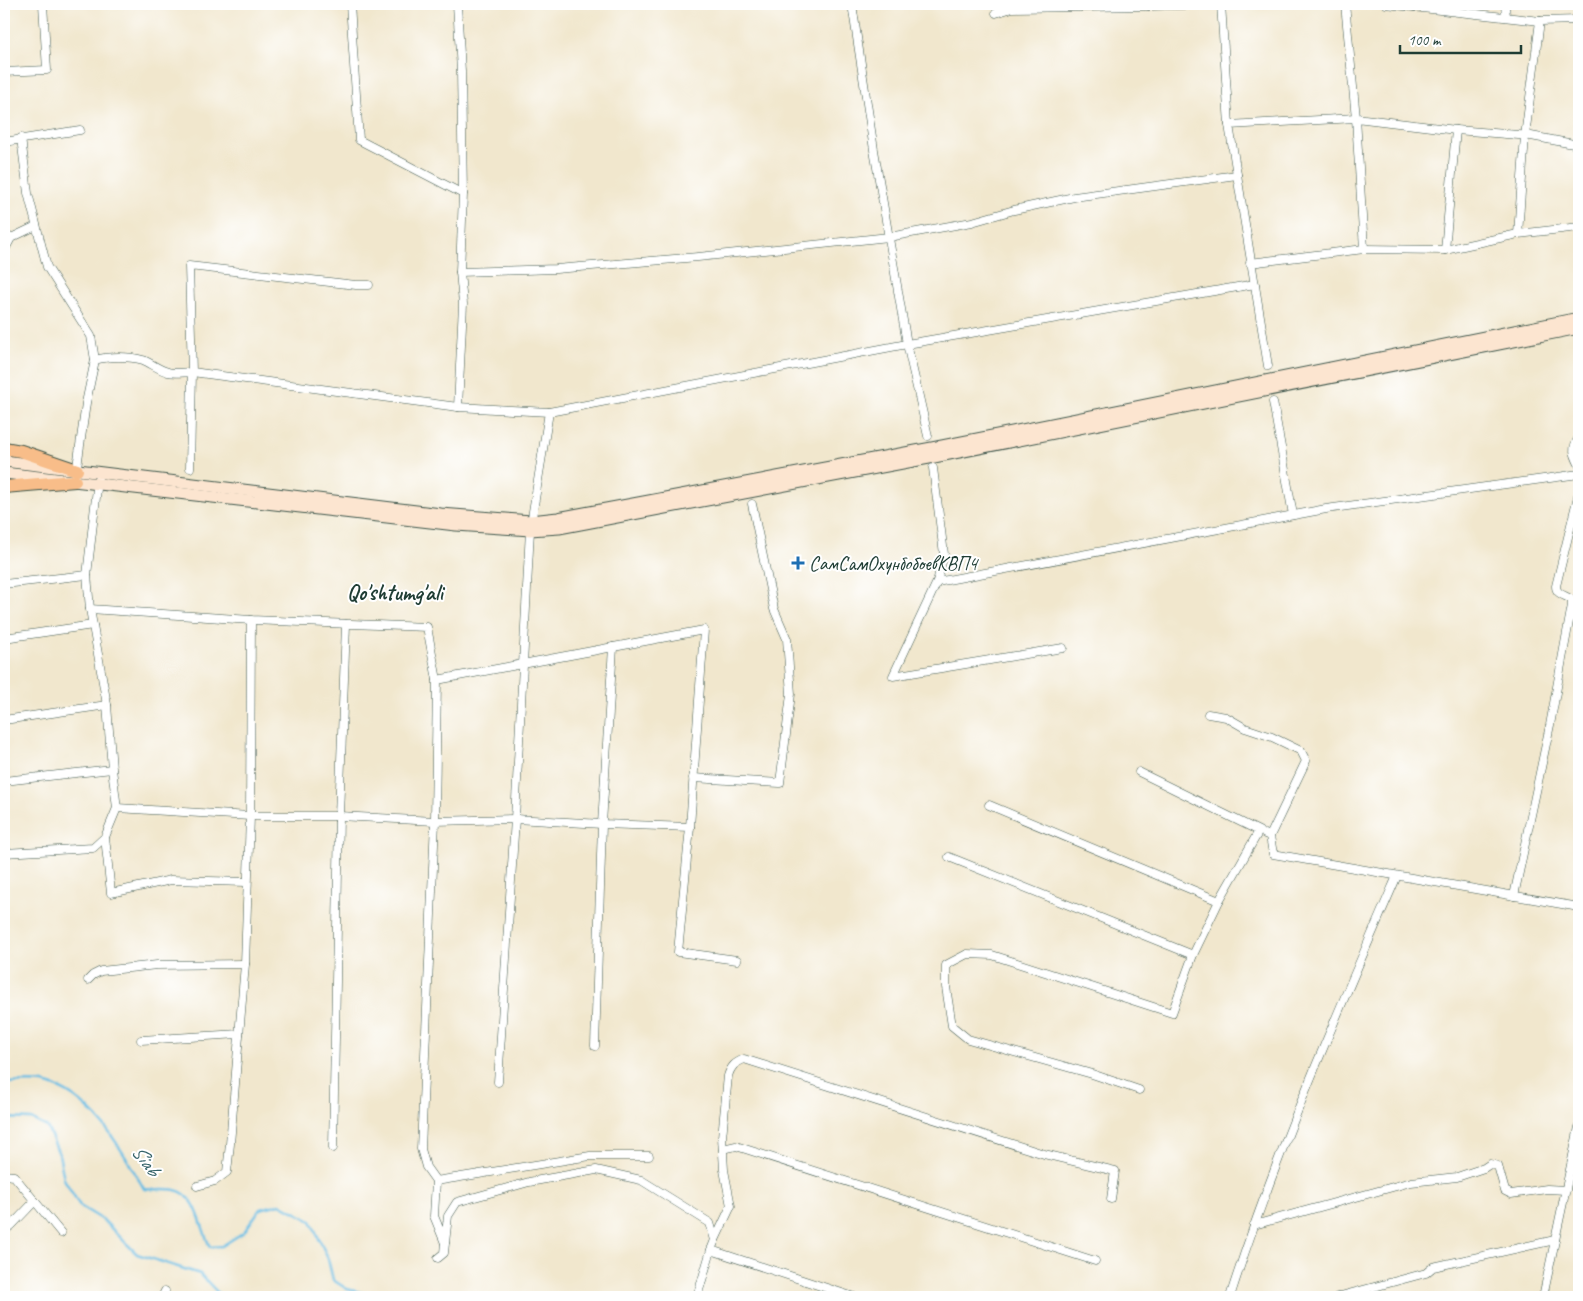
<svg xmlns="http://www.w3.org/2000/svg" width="1583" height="1301" font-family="Caveat,sans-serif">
<rect width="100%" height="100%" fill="#fff"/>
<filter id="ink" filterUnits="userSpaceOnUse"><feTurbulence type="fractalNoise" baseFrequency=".02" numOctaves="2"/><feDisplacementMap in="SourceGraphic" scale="10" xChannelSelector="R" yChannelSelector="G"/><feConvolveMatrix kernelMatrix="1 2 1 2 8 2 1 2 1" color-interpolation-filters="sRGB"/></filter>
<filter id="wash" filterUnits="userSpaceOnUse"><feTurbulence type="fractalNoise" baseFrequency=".0096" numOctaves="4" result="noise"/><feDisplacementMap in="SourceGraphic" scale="20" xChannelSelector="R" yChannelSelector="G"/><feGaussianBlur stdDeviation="1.12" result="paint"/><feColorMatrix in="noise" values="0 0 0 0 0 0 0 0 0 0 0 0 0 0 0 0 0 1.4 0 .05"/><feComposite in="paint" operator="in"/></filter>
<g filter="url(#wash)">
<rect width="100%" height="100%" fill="#f1e7cd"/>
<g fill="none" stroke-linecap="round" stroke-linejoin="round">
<g stroke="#68bde4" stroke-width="2.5">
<path d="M 4,1083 C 16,1083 30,1081 43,1083 C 91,1093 122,1149 144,1189 C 154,1190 165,1188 175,1190 C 198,1194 201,1229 210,1247 L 222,1246 L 244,1232 L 260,1209 L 280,1204 L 311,1221 L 328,1259 L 333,1280 L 347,1289 L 363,1293 L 367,1297"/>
<path d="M 4,1118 L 31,1119 L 47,1127 L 59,1154 L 64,1179 L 80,1206 L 103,1220 L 137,1254 L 200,1274 L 222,1297"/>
</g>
</g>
</g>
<g filter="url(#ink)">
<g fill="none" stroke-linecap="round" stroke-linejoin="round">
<g stroke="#3e564b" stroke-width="9">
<g id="minor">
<path d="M 350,4 L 359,140 L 463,194"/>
<path d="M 457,4 L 461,71 L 463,194 L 460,272 L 463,304 L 458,407"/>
<path d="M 852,4 L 874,150 L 907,344 L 928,436"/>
<path d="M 1149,4 L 1149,6 L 1213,4"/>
<path d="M 1221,4 L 1229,125 L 1268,366"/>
<path d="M 1345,4 L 1356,118 L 1364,249"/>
<path d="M 1386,4 L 1540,21 L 1579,20"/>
<path d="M 1505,4 L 1506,17"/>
<path d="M 996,13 L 1012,8 L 1149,6"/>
<path d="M 4,72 L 47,70 L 43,4"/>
<path d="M 1229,125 L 1356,118 L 1456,130 L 1531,136 L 1579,145"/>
<path d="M 21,138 L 28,193 L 47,267 L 91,336 L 95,360 L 86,403 L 76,474"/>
<path d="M 4,142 L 80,130"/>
<path d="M 1518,234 L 1525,136 L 1540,21"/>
<path d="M 1445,250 L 1456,130"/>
<path d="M 4,251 L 11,238 L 36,226"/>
<path d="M 1250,263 L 1364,249 L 1445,250 L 1518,234 L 1579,227"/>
<path d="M 460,272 L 556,269 L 698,257 L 889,237 L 972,222 L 1014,210 L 1074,197 L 1237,175"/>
<path d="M 369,285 L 356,285 L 189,266 L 192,372 L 458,407 L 549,412 L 907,344 L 1255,284"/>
<path d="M 95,360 C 109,356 128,356 143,360 C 151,363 159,370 168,372 C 175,374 184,372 192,372 L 190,468"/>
<path d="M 1273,402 L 1293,515"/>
<path d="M 1579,438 C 1571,448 1574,454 1579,464"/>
<path d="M 933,468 L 944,554 L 937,582 L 893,676 L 1063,648"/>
<path d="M 937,582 L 1326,509 L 1579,474"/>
<path d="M 4,584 L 87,575"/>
<path d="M 90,609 L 251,620 L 427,627 L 437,680"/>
<path d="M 4,638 L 93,625"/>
<path d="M 1208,714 L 1226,717 L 1245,728 L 1272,737 L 1301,751 L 1306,761 L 1270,836 L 1265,834"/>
<path d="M 4,720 L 107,705"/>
<path d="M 1139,772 L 1259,831 L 1219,901"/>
<path d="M 693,778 L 780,783 L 791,694 L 787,639 L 774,609 L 752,504"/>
<path d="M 4,781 L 112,769"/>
<path d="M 989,805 L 1219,901 L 1193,955"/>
<path d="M 117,808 L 250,816 L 339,816 L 435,821 L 515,819 L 602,824 L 690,827"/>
<path d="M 1270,836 L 1273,854 L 1579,907"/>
<path d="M 105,837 L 111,893 L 171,880 L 247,882"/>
<path d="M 4,853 L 93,848 L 105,837 L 117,808 L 112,769 L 107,705 L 90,609 L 87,575 L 98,480"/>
<path d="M 949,857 L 1193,955 L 1172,1013 L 992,955 L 967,954 L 946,965 L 946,987 L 952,1026 L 968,1039 L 1092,1074 L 1139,1090"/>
<path d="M 1514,896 L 1550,725 L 1572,605 L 1572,600 C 1566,595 1556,595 1556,586 L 1579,492"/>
<path d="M 737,960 L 678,952 L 690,827 L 704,630 L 437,680 L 435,821 L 421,1149 L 426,1167 L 436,1181 L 434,1216 L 445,1243 L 448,1216 L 457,1202 L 529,1182 L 596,1170 L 641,1180 L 710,1223 L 715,1240 L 711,1250 L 854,1297"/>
<path d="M 88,980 L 93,975 L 101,971 L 157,965 L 245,964"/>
<path d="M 141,1040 L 239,1034"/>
<path d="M 595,1046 L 602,824 L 613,647"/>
<path d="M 498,1082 L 515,819 L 530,530 L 549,412"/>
<path d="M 333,1148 L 339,816 L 346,624"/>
<path d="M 723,1149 L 736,1146 L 1095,1261"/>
<path d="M 4,1175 L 14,1176 L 61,1233"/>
<path d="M 436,1181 L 590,1156 L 649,1156"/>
<path d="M 197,1186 L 215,1181 L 227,1172 L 230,1144 L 245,964 L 250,816 L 251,620"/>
<path d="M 1254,1225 L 1411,1182 L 1457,1177 L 1484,1168 L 1490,1164 L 1498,1166 L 1505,1191 L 1511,1194 L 1547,1189 L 1566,1190"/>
<path d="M 4,1231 L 12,1225 L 35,1201"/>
<path d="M 715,1240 L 731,1206 L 724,1170 L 722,1137 L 728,1076 C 731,1066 735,1063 744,1059 L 1044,1154 L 1115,1171 L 1111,1199"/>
<path d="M 438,1258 L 444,1253 L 445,1243"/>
<path d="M 162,1297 L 165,1291"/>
<path d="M 697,1297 L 711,1250"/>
<path d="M 1230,1297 C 1276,1153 1337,1014 1397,876"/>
<path d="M 1337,1297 L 1426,1273 L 1433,1267 L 1555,1240"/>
<path d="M 1543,1297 L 1579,1127"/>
</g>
</g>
<g stroke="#3e564b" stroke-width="13">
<g id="secondary">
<path d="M 4,461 L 441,514 L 531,521 L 558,518 L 932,448 L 1579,318"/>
<path d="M 4,473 L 456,525 L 530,530 L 559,528 L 929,458 L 1579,328"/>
</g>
</g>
<g stroke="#3e564b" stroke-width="14">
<g id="trunk">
<path d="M 4,448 L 21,451 L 77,470"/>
<path d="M 4,487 L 75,481"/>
</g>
</g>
<use href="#minor" stroke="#fff" stroke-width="8"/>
<use href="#secondary" stroke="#fce5d0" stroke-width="11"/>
<use href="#trunk" stroke="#f8bd89" stroke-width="12"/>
</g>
</g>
<path fill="#1f6fb2" stroke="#fff" stroke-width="2" d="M795.5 555.5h5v5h5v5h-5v5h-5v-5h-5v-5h5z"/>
<g text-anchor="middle" stroke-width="4" stroke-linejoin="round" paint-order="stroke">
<g font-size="20" fill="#1f3d34" stroke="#fff" text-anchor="start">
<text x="809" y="570">СамСамОхунбобоевКВП4</text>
</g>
<g font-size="21" font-style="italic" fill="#356369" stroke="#fff">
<text transform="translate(146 1160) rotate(54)" y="7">Siab</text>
</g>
<g font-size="22" font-weight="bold" fill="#1f3d34" stroke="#fff">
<text x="395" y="600">Qo'shtumg'ali</text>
</g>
</g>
<rect width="1583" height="1301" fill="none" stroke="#fff" stroke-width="20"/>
<path d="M1400 45v8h121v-8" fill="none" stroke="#1f3d34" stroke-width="2.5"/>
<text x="1408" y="45" font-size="15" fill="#1f3d34" stroke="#ffffff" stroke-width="4" paint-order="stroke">100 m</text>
</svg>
